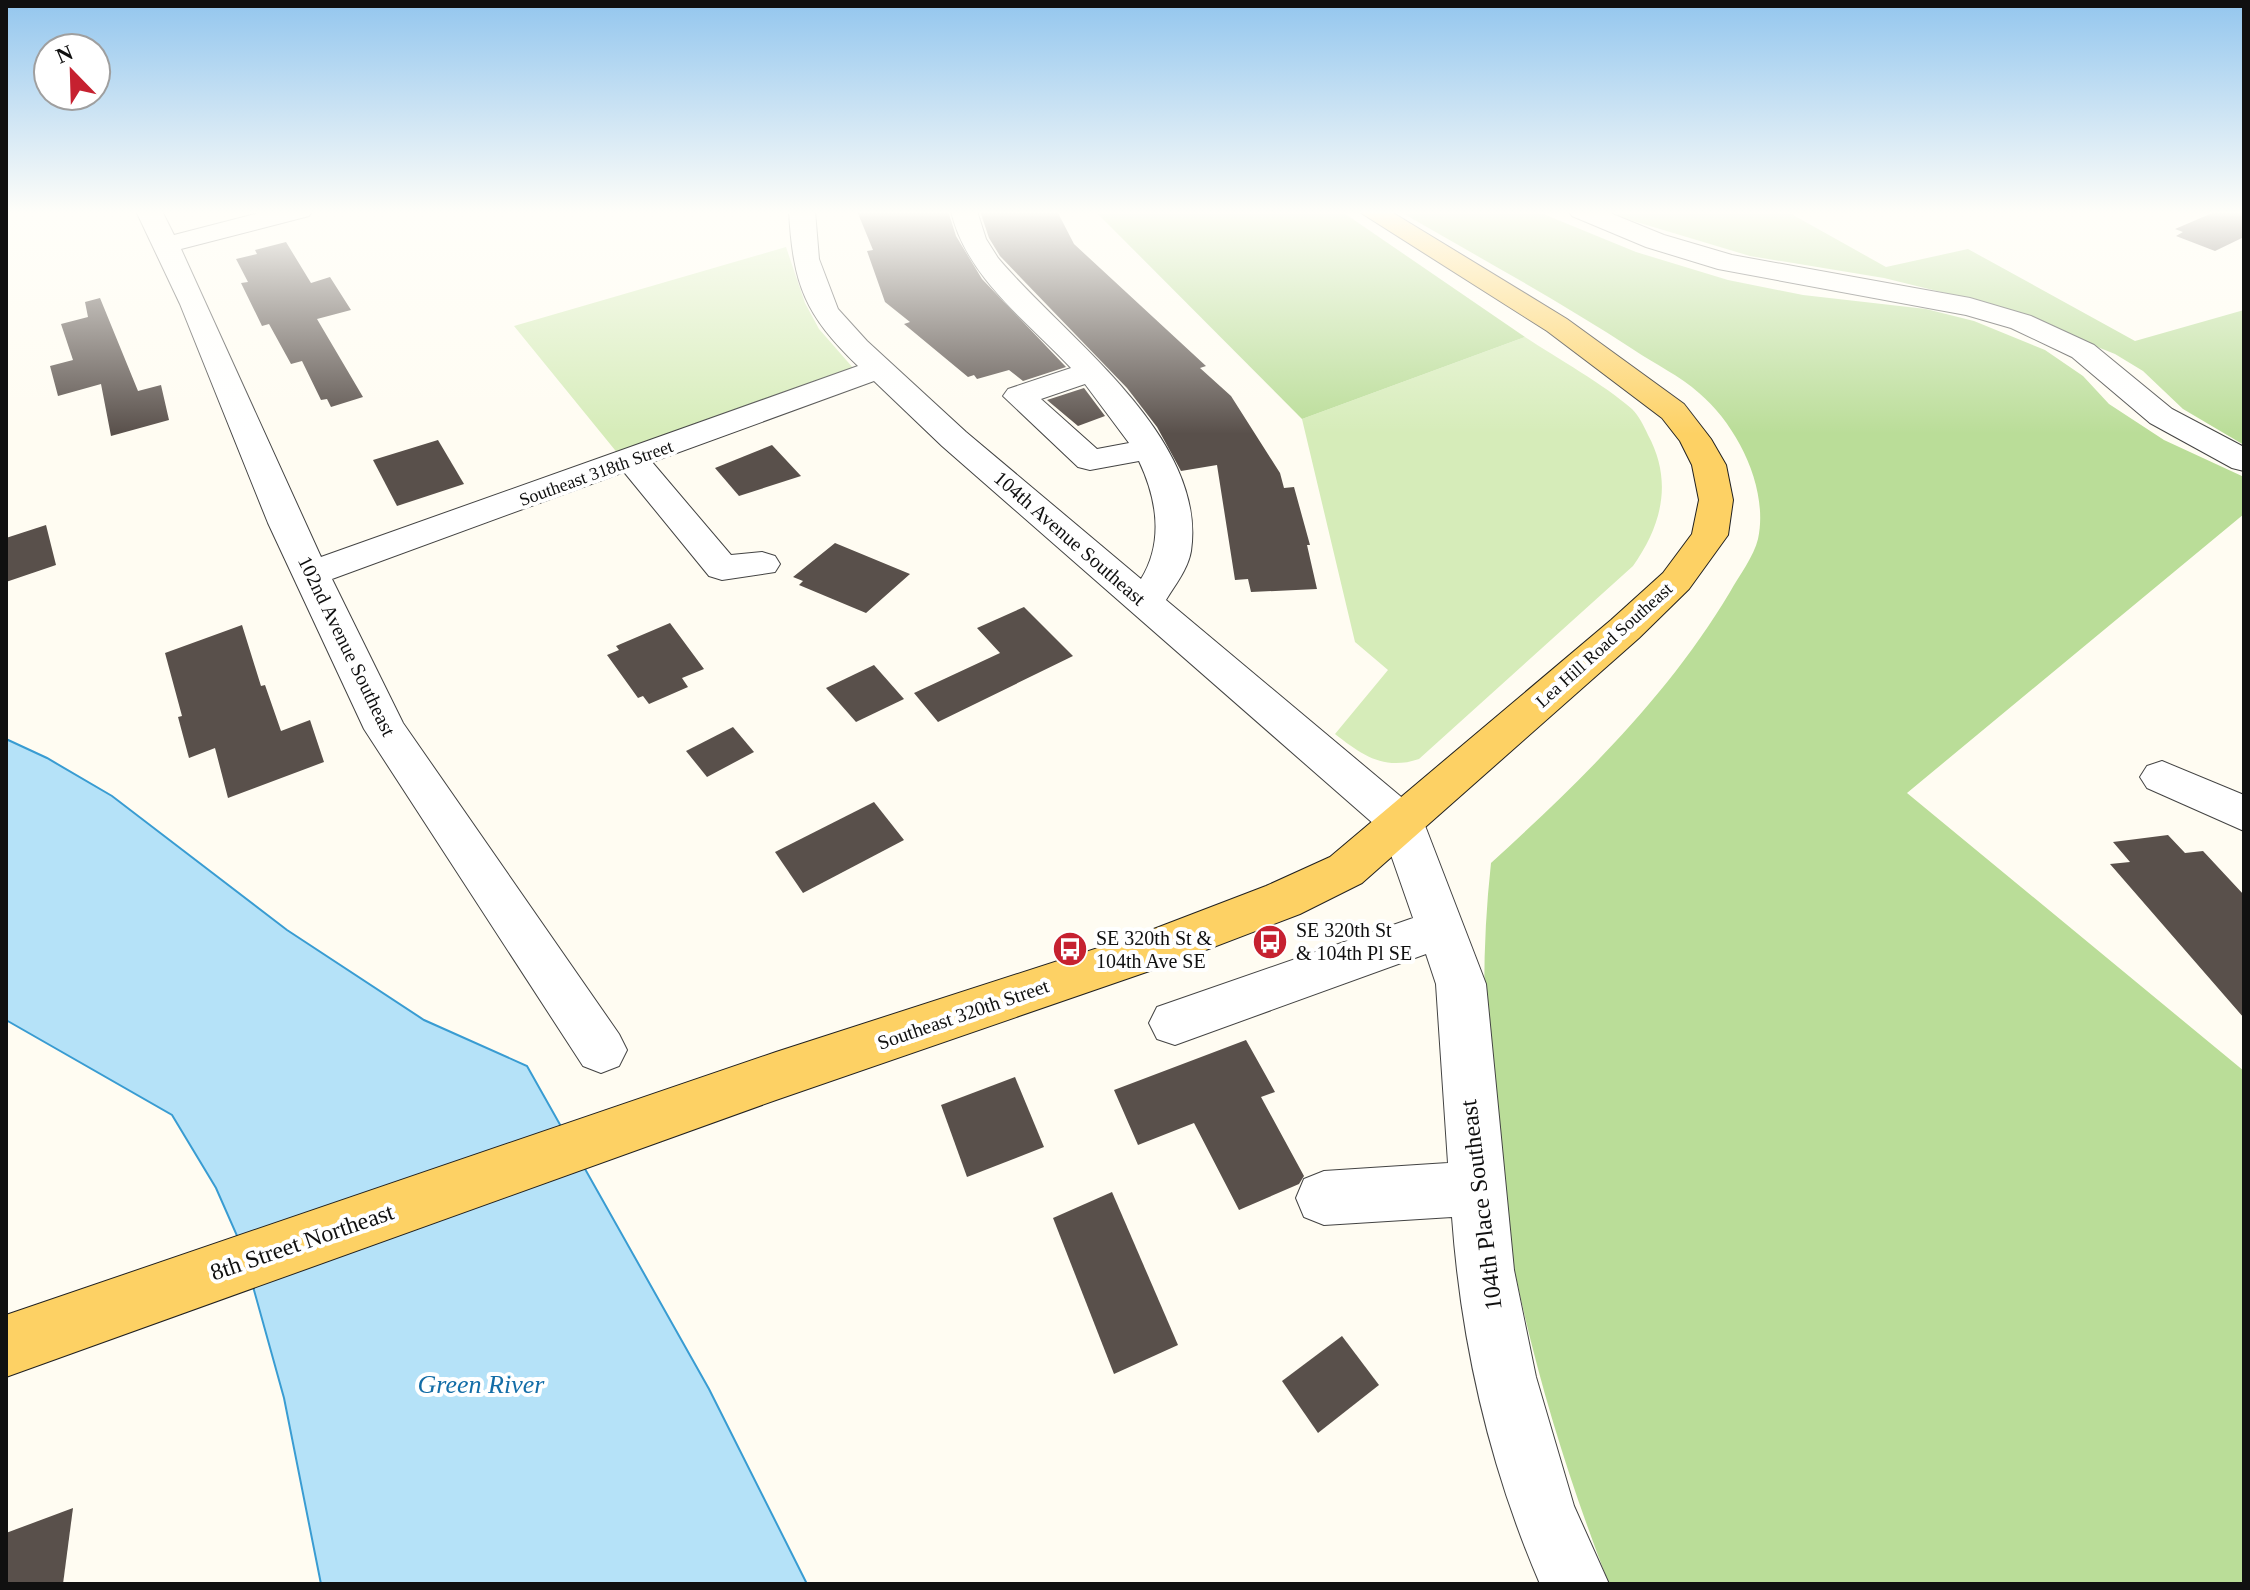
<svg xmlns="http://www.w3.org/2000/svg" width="2250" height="1590" font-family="'Times New Roman',serif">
<rect width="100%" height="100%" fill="#fffcf2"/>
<g fill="#d6ecb9">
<path d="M 786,247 L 805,303 L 819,329 L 854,369 L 619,455 L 514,326 Z"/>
<path d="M 1525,337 C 1557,358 1605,385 1632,409 C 1639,416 1644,426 1648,435 C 1673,481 1662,525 1633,566 L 1419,759 C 1384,771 1362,755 1335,734 L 1388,670 L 1355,642 L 1302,419 Z"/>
</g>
<g fill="#badd98">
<path d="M 1095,211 L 1341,211 L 1525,337 L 1302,419 Z"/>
<path d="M 1399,211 L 1536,211 L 1636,252 L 1728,280 L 1803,295 L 1926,309 L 1974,321 L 2045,350 L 2083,376 L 2109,404 L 2164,440 L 2244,477 L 2244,514 L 1907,793 L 2244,1071 L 2244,1584 L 1609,1584 C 1521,1358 1464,1107 1491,863 C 1581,781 1668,696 1730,592 C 1739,576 1754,556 1758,539 C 1769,488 1737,425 1699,393 C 1680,376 1655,364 1634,350 C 1558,300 1478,257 1399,211 Z"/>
<path d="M 1600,211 L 1786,211 L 1886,267 L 1968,249 L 2135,341 L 2244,310 L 2244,445 L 2183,409 L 2143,371 L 2115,354 L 1990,304 L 1884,278 L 1750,256 Z"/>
</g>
<path fill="#b5e2f8" stroke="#399cd2" stroke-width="2" d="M 6,739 L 47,758 L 112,796 L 287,930 L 424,1020 L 527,1066 L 709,1389 L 807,1584 L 321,1584 L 284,1398 L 242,1247 L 216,1188 L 172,1115 L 6,1020 Z"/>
<g fill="#59504b">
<path d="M 857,211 L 948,211 L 956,236 L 982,279 L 1066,367 L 1023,381 L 1009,370 L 977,379 L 974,375 L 968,377 L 904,324 L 910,322 L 885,302 L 867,251 L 873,250 Z"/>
<path d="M 980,211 L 1057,211 L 1074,244 L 1206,366 L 1200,368 L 1231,396 L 1280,473 L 1284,488 L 1294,487 L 1310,545 L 1307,545 L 1317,589 L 1251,592 L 1248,579 L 1235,580 L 1217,465 L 1181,471 L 1157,427 L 1127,388 L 1000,256 L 989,238 Z"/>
<path d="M 2217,211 L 2244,211 L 2244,237 L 2215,251 L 2176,236 L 2183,232 L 2175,229 Z"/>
<path d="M 286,242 L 311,283 L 330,277 L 351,310 L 317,319 L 363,397 L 331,407 L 327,399 L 321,400 L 302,361 L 291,364 L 269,324 L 262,326 L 241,283 L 248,282 L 236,259 L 257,254 L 255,250 Z"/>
<path d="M 100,298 L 138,391 L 161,385 L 169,420 L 111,436 L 101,384 L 58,396 L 50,366 L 73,360 L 61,324 L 88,317 L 85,302 Z"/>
<path d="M 1084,388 L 1105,416 L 1078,426 L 1047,400 Z"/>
<path d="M 438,440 L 464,484 L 397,506 L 373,460 Z"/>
<path d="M 772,445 L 801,476 L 739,496 L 715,468 Z"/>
<path d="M 46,525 L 56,565 L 6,582 L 6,538 Z"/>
<path d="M 835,543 L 910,574 L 866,613 L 799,585 L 803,581 L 793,577 Z"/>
<path d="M 1024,607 L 1073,656 L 938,722 L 914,693 L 1000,653 L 977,628 Z"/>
<path d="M 670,623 L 704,669 L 682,678 L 688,687 L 649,704 L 643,696 L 638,698 L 607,655 L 619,650 L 616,646 Z"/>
<path d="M 242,625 L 261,686 L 265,685 L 281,731 L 310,720 L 324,762 L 228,798 L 215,748 L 189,758 L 178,717 L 182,716 L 165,653 Z"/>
<path d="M 874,665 L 904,699 L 856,722 L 826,688 Z"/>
<path d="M 733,727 L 754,752 L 707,777 L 686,751 Z"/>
<path d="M 874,802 L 904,840 L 803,893 L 775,852 Z"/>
<path d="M 2168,835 L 2185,853 L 2203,851 L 2244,895 L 2244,1018 L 2110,864 L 2130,862 L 2113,842 Z"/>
<path d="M 1246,1040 L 1275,1092 L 1261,1097 L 1304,1176 L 1299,1184 L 1239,1210 L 1194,1123 L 1138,1145 L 1114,1090 Z"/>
<path d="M 1015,1077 L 1044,1147 L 967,1177 L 941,1105 Z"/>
<path d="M 1112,1192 L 1178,1345 L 1114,1374 L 1053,1218 Z"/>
<path d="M 1342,1336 L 1379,1385 L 1318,1433 L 1282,1381 Z"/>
<path d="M 73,1508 L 63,1584 L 6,1584 L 6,1533 Z"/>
</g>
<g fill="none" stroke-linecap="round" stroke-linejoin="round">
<g stroke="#434343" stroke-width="2">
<g id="minor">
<path d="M 136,211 L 162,211 L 174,235 L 267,211 L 313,211 L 309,216 L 181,249 L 321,557 L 858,366 C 805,315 793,285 789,211 L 815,211 L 819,259 L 838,309 L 867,341 L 966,432 L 1141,579 C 1164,542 1157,499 1139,461 L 1090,470 L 1078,467 L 1003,396 L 1008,389 L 1071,368 C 1027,321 966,277 951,211 L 977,211 L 986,239 L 998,258 C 1062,335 1208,436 1191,551 C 1188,569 1175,585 1166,600 L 1418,811 L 1424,823 L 1486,984 L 1514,1270 L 1536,1377 L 1574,1506 L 1609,1584 L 1540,1584 C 1490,1468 1461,1343 1452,1217 L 1324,1225 L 1304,1217 L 1296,1198 L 1304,1179 L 1324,1171 L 1448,1163 L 1436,984 L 1426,954 L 1175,1045 L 1157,1039 L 1149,1023 L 1157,1007 L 1413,918 L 1383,832 L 942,446 L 874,381 L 652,462 L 731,555 L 762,552 L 775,556 L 780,564 L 775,572 L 722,580 L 709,576 L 624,472 L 332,579 L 403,723 L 619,1034 L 627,1050 L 619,1066 L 601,1073 L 583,1066 L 364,729 L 268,523 L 180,304 ZM 1085,384 L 1129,443 L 1097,449 L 1041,399 Z"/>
<path d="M 1568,211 L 1605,211 L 1664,235 L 1732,255 L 1970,298 L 2031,316 L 2094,345 L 2172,409 L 2244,447 L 2244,471 L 2232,468 L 2150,423 L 2072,357 L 2011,328 L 1966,315 L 1718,269 L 1646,247 L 1572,216 Z"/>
<path d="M 2162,761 L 2244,795 L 2244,831 L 2147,788 L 2140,777 L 2147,766 Z"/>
</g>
</g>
<g stroke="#212121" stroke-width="2">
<path id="major" d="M 1358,211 L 1390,211 L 1567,319 L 1684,404 L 1711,439 L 1726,465 L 1733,500 L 1728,535 L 1689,589 L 1639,638 L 1362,883 L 1300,914 L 1164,966 L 776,1100 L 6,1377 L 6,1315 L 776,1052 L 1138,935 L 1266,886 L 1330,857 L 1611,620 L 1663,573 L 1692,534 L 1699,500 L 1692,465 L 1680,441 L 1662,418 L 1547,331 Z"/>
</g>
<use href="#minor" fill="#fff" fill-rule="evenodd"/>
<use href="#major" fill="#fdd164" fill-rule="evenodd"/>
</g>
<linearGradient id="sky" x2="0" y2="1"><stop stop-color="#93c6ee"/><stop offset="0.49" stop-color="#fffef9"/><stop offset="1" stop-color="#fffef9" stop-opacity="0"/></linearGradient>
<rect width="2250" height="434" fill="url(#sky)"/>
<defs>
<g id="bus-disc" transform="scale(1.8)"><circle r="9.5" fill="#c62130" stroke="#fff"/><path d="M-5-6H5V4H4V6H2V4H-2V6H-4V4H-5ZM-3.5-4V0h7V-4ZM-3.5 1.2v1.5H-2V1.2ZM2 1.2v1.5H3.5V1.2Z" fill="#fff"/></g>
</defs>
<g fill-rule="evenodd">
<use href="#bus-disc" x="1270" y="942"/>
<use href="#bus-disc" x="1070" y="949"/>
</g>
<g text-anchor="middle" stroke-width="8" stroke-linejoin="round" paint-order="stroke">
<g font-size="18" fill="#101010" stroke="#fff">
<text transform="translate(596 473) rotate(-20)" y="6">Southeast 318th Street</text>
<text transform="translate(1604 645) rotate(-42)" y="6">Lea Hill Road Southeast</text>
</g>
<g font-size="20" fill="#101010" stroke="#fff">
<text transform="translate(1070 538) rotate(41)" y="7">104th Avenue Southeast</text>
<text transform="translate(347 646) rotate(64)" y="7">102nd Avenue Southeast</text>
<text transform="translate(963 1014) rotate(-19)" y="7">Southeast 320th Street</text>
</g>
<g font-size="20" fill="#101010" stroke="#fff" text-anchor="start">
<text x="1296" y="937">SE 320th St<tspan x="1296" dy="23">&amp; 104th Pl SE</tspan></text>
<text x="1096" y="945">SE 320th St &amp;<tspan x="1096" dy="23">104th Ave SE</tspan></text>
</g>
<g font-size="24" fill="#101010" stroke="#fff">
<text transform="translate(1481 1205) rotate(-97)" y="8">104th Place Southeast</text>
<text transform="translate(302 1242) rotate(-19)" y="8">8th Street Northeast</text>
</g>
<g font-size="26" font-style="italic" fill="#136da7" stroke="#fff">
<text x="481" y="1393">Green River</text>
</g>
</g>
<rect width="2250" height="1590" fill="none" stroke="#101010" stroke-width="16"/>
<g transform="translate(72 72) rotate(337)"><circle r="38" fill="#ffffff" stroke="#9f9f9f" stroke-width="2"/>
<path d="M0-6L14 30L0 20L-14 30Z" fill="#c62130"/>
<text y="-12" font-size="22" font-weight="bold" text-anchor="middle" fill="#101010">N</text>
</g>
</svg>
